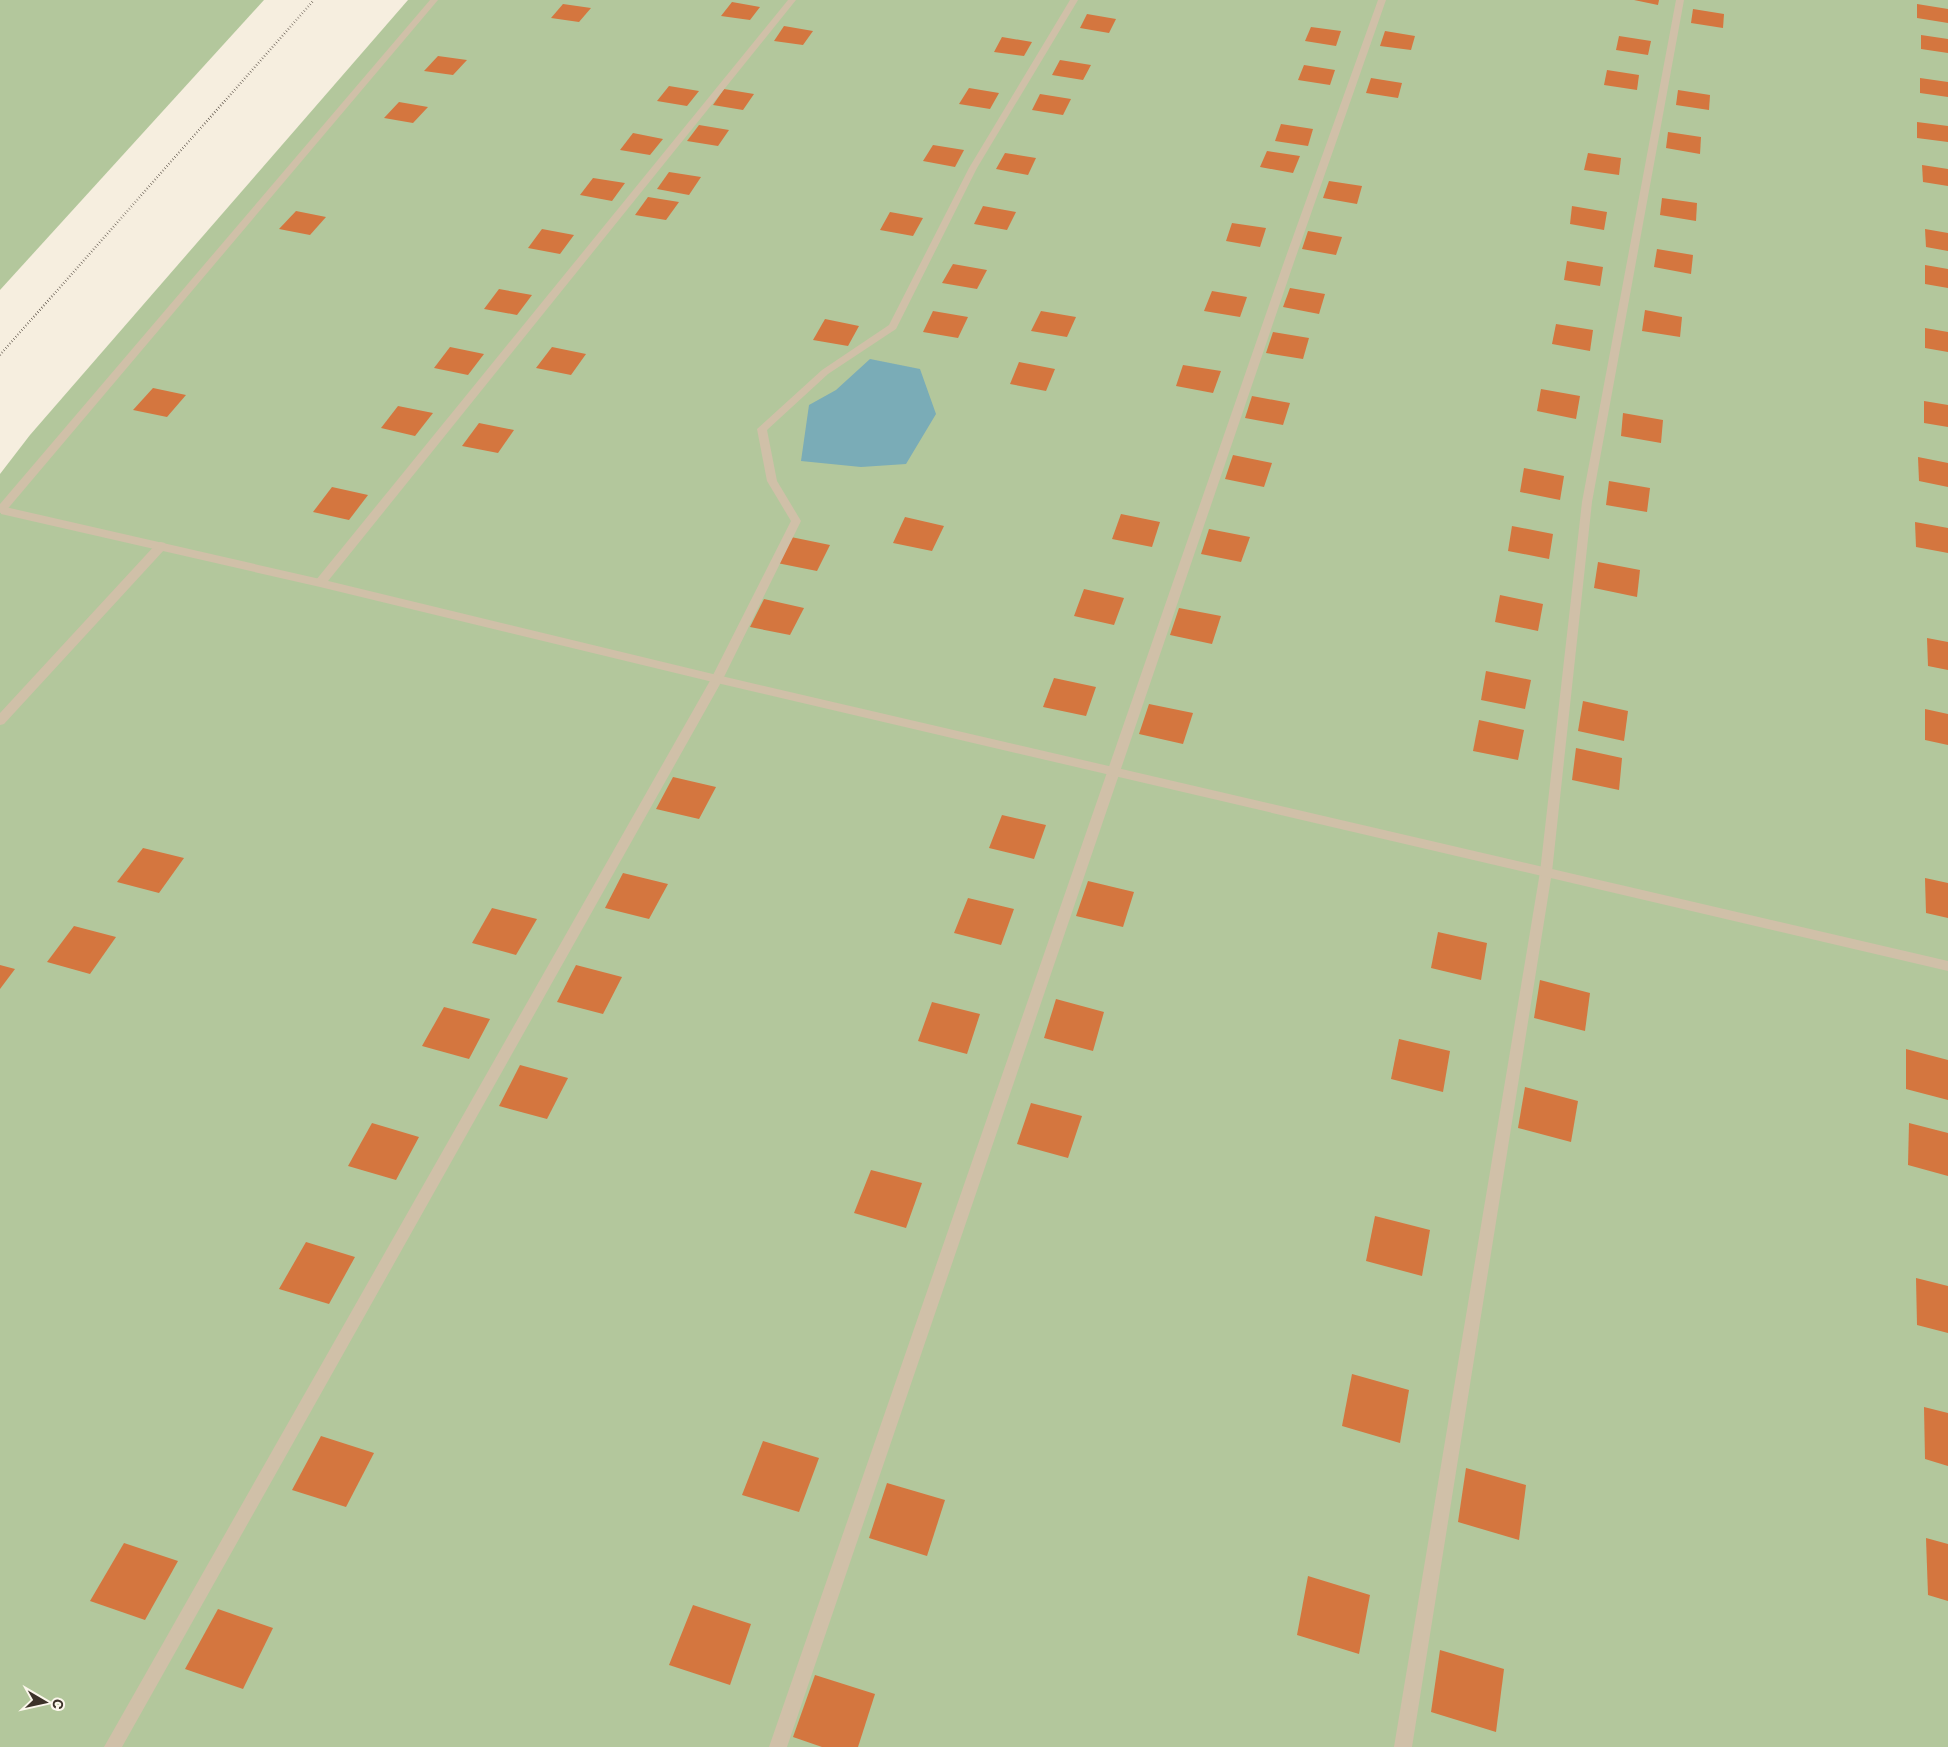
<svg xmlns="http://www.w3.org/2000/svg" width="1948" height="1747" font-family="Inter,sans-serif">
<rect width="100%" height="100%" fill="#f6eedf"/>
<g fill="#b3c79c">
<path d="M 0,0 L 264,0 L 0,290 Z"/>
<path d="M 408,0 L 1948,0 L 1948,1747 L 0,1747 L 0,474 L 30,435 Z"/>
</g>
<path fill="#7aacb7" d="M 870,359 L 920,369 L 936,414 L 906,464 L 861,467 L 801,461 L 809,405 L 836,390 Z"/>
<g fill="#d4763f">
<path d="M 1634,0 L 1659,0 L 1658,5 Z"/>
<path d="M 732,2 L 760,7 L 750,20 L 721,16 Z"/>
<path d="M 563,4 L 591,8 L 579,22 L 551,18 Z"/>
<path d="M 1917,4 L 1948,9 L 1948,23 L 1917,18 Z"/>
<path d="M 1693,9 L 1724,14 L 1723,28 L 1691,23 Z"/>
<path d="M 1087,14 L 1116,19 L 1109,33 L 1080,28 Z"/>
<path d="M 784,26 L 813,31 L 803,45 L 774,41 Z"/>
<path d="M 1311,27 L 1341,31 L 1336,46 L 1305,41 Z"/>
<path d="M 1385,31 L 1415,36 L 1411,50 L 1380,46 Z"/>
<path d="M 1921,35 L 1948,39 L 1948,53 L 1921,49 Z"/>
<path d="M 1619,36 L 1651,41 L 1648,55 L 1616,50 Z"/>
<path d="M 1002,37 L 1032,42 L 1024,56 L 994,52 Z"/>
<path d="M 438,56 L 467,60 L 453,75 L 424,71 Z"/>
<path d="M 1060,60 L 1091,65 L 1083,80 L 1052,75 Z"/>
<path d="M 1304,65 L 1335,70 L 1330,85 L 1298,80 Z"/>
<path d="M 1607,70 L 1639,75 L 1637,90 L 1604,85 Z"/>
<path d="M 1371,78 L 1402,83 L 1398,98 L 1366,93 Z"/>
<path d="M 1920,78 L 1948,82 L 1948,97 L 1920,93 Z"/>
<path d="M 669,86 L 699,91 L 687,106 L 657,101 Z"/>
<path d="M 969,88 L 999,93 L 990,109 L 959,104 Z"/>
<path d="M 724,89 L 754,94 L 743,110 L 713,105 Z"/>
<path d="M 1678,90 L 1710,95 L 1709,110 L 1676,105 Z"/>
<path d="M 1040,94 L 1071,99 L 1063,115 L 1032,110 Z"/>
<path d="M 399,102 L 428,107 L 413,123 L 384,118 Z"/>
<path d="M 1917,122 L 1948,126 L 1948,142 L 1917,138 Z"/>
<path d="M 1281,124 L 1313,129 L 1308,146 L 1275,141 Z"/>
<path d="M 699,125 L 729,130 L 718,146 L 687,141 Z"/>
<path d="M 1668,132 L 1701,137 L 1700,154 L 1666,148 Z"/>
<path d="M 633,133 L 663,139 L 650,155 L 620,150 Z"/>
<path d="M 933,145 L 964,150 L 955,167 L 923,161 Z"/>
<path d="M 1267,151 L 1300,156 L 1293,173 L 1260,167 Z"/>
<path d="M 1005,153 L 1036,158 L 1028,175 L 996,169 Z"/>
<path d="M 1588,153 L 1621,158 L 1619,175 L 1584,170 Z"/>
<path d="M 1922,165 L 1948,169 L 1948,186 L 1923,182 Z"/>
<path d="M 669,172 L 701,177 L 689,195 L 657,189 Z"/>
<path d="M 593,178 L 625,183 L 612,201 L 580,195 Z"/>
<path d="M 1329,181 L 1362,186 L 1357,204 L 1323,198 Z"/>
<path d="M 648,197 L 679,202 L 666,220 L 635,215 Z"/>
<path d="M 1662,198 L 1697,203 L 1696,221 L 1660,215 Z"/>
<path d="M 983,206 L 1016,212 L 1007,230 L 974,224 Z"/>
<path d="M 1572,206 L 1607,212 L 1604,230 L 1570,224 Z"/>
<path d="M 296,211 L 326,217 L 310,235 L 279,229 Z"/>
<path d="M 890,212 L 923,218 L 913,236 L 880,230 Z"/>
<path d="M 1232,223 L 1266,228 L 1260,247 L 1226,241 Z"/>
<path d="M 542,229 L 574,235 L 560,254 L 528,248 Z"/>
<path d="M 1925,229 L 1948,233 L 1948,251 L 1926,247 Z"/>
<path d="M 1308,231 L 1342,237 L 1336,255 L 1302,249 Z"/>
<path d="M 1657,249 L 1693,255 L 1691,274 L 1654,267 Z"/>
<path d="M 1567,261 L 1603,267 L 1600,286 L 1564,280 Z"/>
<path d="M 953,264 L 987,270 L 977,289 L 942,283 Z"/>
<path d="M 1925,265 L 1948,269 L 1948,288 L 1925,284 Z"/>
<path d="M 1290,288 L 1325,294 L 1319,314 L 1283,307 Z"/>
<path d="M 499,289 L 532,295 L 517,315 L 484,309 Z"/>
<path d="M 1212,291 L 1247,297 L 1240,317 L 1204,311 Z"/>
<path d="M 1645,310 L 1682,317 L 1680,337 L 1642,331 Z"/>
<path d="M 933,311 L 968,317 L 958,338 L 923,332 Z"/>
<path d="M 1041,311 L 1076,317 L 1067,337 L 1031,331 Z"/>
<path d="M 825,319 L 859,326 L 848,346 L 813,340 Z"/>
<path d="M 1556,324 L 1593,330 L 1590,351 L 1552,344 Z"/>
<path d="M 1925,328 L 1948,332 L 1948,352 L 1925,348 Z"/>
<path d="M 1273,332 L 1309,338 L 1303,359 L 1266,353 Z"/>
<path d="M 450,347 L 484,354 L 468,375 L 434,368 Z"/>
<path d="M 552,347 L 586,354 L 571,375 L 536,368 Z"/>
<path d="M 1019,362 L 1055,369 L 1046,391 L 1010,384 Z"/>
<path d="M 1183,365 L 1221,371 L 1213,393 L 1176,386 Z"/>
<path d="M 153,388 L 186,395 L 167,417 L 133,410 Z"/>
<path d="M 1541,389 L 1580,396 L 1576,419 L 1537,411 Z"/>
<path d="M 1252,396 L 1290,403 L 1283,425 L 1245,418 Z"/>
<path d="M 1924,401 L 1948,405 L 1948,427 L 1924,423 Z"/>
<path d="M 398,406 L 433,413 L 415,436 L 381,428 Z"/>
<path d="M 1623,413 L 1663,420 L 1661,443 L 1621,436 Z"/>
<path d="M 479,423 L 514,430 L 498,453 L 462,446 Z"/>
<path d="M 1233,455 L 1272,463 L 1264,487 L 1225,479 Z"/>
<path d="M 1918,457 L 1948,463 L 1948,487 L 1919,481 Z"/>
<path d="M 1524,468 L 1564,476 L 1560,500 L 1520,492 Z"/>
<path d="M 1609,481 L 1650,488 L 1647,512 L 1606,505 Z"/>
<path d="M 332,487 L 368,495 L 349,520 L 313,512 Z"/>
<path d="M 1121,514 L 1160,522 L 1152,547 L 1112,539 Z"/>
<path d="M 905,517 L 944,526 L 932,551 L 893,543 Z"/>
<path d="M 1915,522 L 1948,528 L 1948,553 L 1916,547 Z"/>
<path d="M 1512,526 L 1553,534 L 1549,559 L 1508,551 Z"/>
<path d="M 1209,529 L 1250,537 L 1241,562 L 1201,554 Z"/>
<path d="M 791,537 L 830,545 L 817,571 L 777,563 Z"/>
<path d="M 1598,562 L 1640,570 L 1637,597 L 1594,588 Z"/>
<path d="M 1084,589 L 1124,598 L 1114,625 L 1074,616 Z"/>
<path d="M 1500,595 L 1543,604 L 1538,631 L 1495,622 Z"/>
<path d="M 764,599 L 804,608 L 790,635 L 750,627 Z"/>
<path d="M 1179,608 L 1221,616 L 1212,644 L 1170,635 Z"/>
<path d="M 1927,638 L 1948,642 L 1948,670 L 1928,666 Z"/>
<path d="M 1486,671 L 1531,680 L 1525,709 L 1481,700 Z"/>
<path d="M 1054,678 L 1096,687 L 1086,716 L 1043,707 Z"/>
<path d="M 1583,701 L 1628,711 L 1624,741 L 1578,731 Z"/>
<path d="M 1149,704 L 1193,713 L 1183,744 L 1139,734 Z"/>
<path d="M 1925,709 L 1948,714 L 1948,745 L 1925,740 Z"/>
<path d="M 1479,720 L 1524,730 L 1518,760 L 1473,751 Z"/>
<path d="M 1576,748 L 1622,758 L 1619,790 L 1572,780 Z"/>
<path d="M 673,777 L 716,787 L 699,819 L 656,809 Z"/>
<path d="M 1002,815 L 1046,825 L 1034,859 L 989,848 Z"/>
<path d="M 143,848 L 184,858 L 159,893 L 117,882 Z"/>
<path d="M 623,873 L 668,884 L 649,919 L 605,908 Z"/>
<path d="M 1925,878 L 1948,883 L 1948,918 L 1926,913 Z"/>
<path d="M 1088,881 L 1134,892 L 1123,927 L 1076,916 Z"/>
<path d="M 968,898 L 1014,909 L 1001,945 L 954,933 Z"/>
<path d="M 492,908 L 537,919 L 516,955 L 472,943 Z"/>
<path d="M 74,926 L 116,937 L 90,974 L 47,962 Z"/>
<path d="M 1438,932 L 1487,943 L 1481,980 L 1431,968 Z"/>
<path d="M 0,965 L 15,969 L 0,989 Z"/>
<path d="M 576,965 L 622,977 L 603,1014 L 557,1002 Z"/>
<path d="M 1540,980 L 1590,993 L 1585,1031 L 1534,1018 Z"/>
<path d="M 1056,999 L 1104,1012 L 1093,1051 L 1044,1038 Z"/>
<path d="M 932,1002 L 980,1014 L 967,1054 L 918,1041 Z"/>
<path d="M 444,1007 L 490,1019 L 469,1059 L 422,1046 Z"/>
<path d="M 1399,1039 L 1450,1051 L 1443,1092 L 1391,1079 Z"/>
<path d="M 1906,1049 L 1948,1060 L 1948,1100 L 1906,1089 Z"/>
<path d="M 520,1065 L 568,1078 L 547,1119 L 499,1106 Z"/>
<path d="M 1525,1087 L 1578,1101 L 1571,1142 L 1518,1128 Z"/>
<path d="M 1031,1103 L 1082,1116 L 1068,1158 L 1017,1144 Z"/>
<path d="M 372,1123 L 419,1137 L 396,1180 L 348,1166 Z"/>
<path d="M 1909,1123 L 1948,1133 L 1948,1176 L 1908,1165 Z"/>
<path d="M 871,1170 L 922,1183 L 906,1228 L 854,1213 Z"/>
<path d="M 1375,1216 L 1430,1230 L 1422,1276 L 1366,1261 Z"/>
<path d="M 306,1242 L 355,1257 L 329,1304 L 279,1289 Z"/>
<path d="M 1916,1278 L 1948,1286 L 1948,1333 L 1917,1325 Z"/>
<path d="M 1352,1374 L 1409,1390 L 1400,1443 L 1342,1426 Z"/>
<path d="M 1924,1407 L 1948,1413 L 1948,1466 L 1925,1459 Z"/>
<path d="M 321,1436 L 374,1453 L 346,1507 L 292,1490 Z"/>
<path d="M 763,1441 L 819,1458 L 799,1512 L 742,1495 Z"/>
<path d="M 1466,1468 L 1526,1485 L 1519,1540 L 1458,1522 Z"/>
<path d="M 887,1483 L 945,1500 L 927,1556 L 869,1538 Z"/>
<path d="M 1926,1538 L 1948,1544 L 1948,1601 L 1928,1595 Z"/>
<path d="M 124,1543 L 178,1561 L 145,1620 L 90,1601 Z"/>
<path d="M 1308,1576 L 1370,1595 L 1359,1654 L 1297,1635 Z"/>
<path d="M 693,1605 L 751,1624 L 730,1685 L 669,1665 Z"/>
<path d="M 218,1609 L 273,1628 L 243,1689 L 185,1669 Z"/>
<path d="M 1440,1650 L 1504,1669 L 1496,1732 L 1431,1712 Z"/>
<path d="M 815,1675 L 875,1694 L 858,1747 L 822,1747 L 793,1737 Z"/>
</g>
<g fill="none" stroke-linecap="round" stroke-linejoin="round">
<g fill="#d0c0a8" fill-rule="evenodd">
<path d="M 430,0 L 438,0 L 5,512 L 0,513 L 0,504 Z"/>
<path d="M 788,0 L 796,0 L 324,586 L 316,586 L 315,583 L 316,580 Z"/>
<path d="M 1070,0 L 1078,0 L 977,168 L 896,329 L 828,374 L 767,430 L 777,481 L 801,521 L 723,679 L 122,1747 L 104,1747 L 711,679 L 791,521 L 767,481 L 757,429 L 822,370 L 889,325 L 969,168 Z"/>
<path d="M 1378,0 L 1386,0 L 1294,262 L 787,1747 L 769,1747 L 1284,262 Z"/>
<path d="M 1676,0 L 1684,0 L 1592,502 L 1552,872 L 1412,1747 L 1394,1747 L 1540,872 L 1582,502 Z"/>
<path d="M 161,542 L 165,543 L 166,546 L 165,549 L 4,724 L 0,725 L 0,713 L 157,543 Z"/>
</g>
<path fill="#d0c0a8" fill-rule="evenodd" d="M 1,506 L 320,579 L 717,675 L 1948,961 L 1948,971 L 717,683 L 320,587 L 1,514 Z"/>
<path stroke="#3c3229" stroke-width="2.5" stroke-dasharray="0.5 2.5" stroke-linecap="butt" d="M 0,355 L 314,0"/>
</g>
<g transform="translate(45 1702) rotate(99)" stroke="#fcf7ec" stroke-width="4" paint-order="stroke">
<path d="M0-4L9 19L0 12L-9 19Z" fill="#3c3229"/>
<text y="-8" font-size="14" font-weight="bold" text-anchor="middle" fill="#3c3229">С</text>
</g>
</svg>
